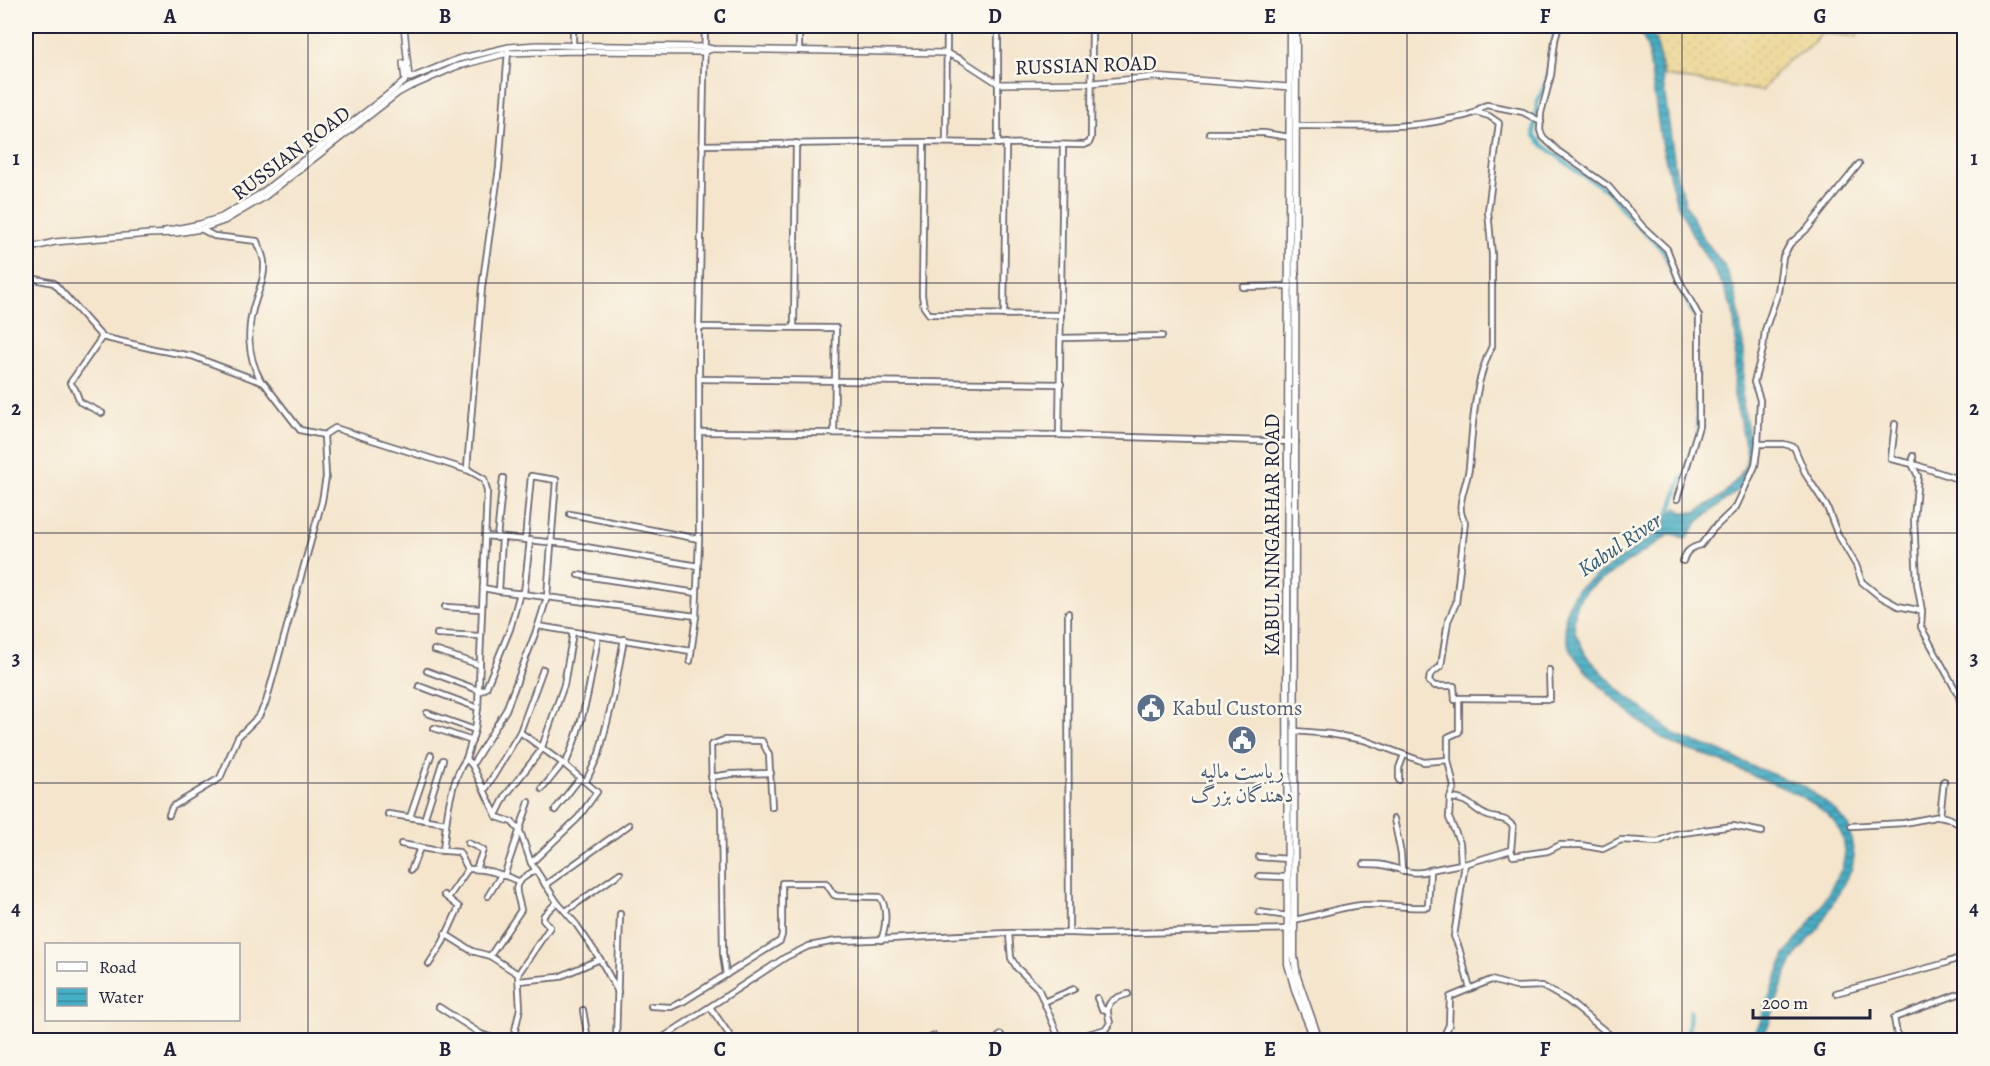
<svg xmlns="http://www.w3.org/2000/svg" width="1990" height="1066" font-family="Alegreya,Amiri,serif">
<defs>
<pattern id="sand-dots" width="8" height="8" patternUnits="userSpaceOnUse" patternTransform="scale(1.5)"><rect width="8" height="8" fill="#eeda9e"/><path d="M2 2h.1M6 6h.1" fill="none" stroke="#ccbb89" stroke-width="1.8" stroke-linecap="round"/></pattern>
<pattern id="water-rules" width="6" height="5" patternUnits="userSpaceOnUse" patternTransform="scale(1.5)"><rect width="6" height="5" fill="#46aec5"/><path d="M0 2.5h6" fill="none" stroke="#3a8da1"/></pattern>
</defs>
<rect width="100%" height="100%" fill="#fbf7ec"/>
<filter id="ink" filterUnits="userSpaceOnUse"><feTurbulence type="fractalNoise" baseFrequency=".0167" numOctaves="2"/><feDisplacementMap in="SourceGraphic" scale="12" xChannelSelector="R" yChannelSelector="G"/><feConvolveMatrix kernelMatrix="1 2 1 2 8 2 1 2 1" color-interpolation-filters="sRGB"/></filter>
<filter id="wash" filterUnits="userSpaceOnUse"><feTurbulence type="fractalNoise" baseFrequency=".008" numOctaves="4" result="noise"/><feDisplacementMap in="SourceGraphic" scale="24" xChannelSelector="R" yChannelSelector="G"/><feGaussianBlur stdDeviation="1.35" result="paint"/><feColorMatrix in="noise" values="0 0 0 0 0 0 0 0 0 0 0 0 0 0 0 0 0 1.4 0 .05"/><feComposite in="paint" operator="in"/></filter>
<g filter="url(#wash)">
<rect width="100%" height="100%" fill="#f4e5cc"/>
<path fill="url(#sand-dots)" stroke="#887e6c" stroke-width="1.5" d="M 1649,26 L 1858,26 L 1857,37 L 1820,33 L 1809,48 L 1787,61 L 1775,74 L 1762,91 L 1664,76 L 1656,41 Z"/>
<path fill="url(#water-rules)" stroke="#346880" stroke-width="1.5" d="M 1639,26 L 1649,26 L 1658,48 L 1676,173 L 1686,204 L 1701,235 L 1724,266 L 1733,287 L 1738,306 L 1744,353 L 1742,400 L 1752,452 L 1749,471 L 1739,489 L 1698,522 L 1687,538 L 1684,539 L 1677,535 L 1669,535 L 1590,587 L 1581,597 L 1576,605 L 1574,622 L 1575,632 L 1586,655 L 1619,690 L 1677,736 L 1716,749 L 1754,767 L 1806,787 L 1837,812 L 1849,827 L 1854,856 L 1852,868 L 1819,928 L 1798,952 L 1786,974 L 1769,1024 L 1761,1040 L 1748,1040 L 1759,1025 L 1785,955 L 1816,915 L 1841,870 C 1862,814 1790,791 1752,775 C 1738,769 1724,762 1710,757 C 1698,753 1686,750 1675,745 C 1651,735 1582,674 1571,650 C 1561,629 1564,603 1580,587 L 1664,528 L 1666,524 L 1665,516 L 1666,514 L 1669,516 L 1677,508 L 1683,512 L 1696,512 L 1722,496 L 1739,477 L 1746,464 L 1747,453 L 1734,395 L 1736,338 L 1733,311 L 1724,287 L 1692,234 L 1676,201 L 1661,142 L 1648,50 Z"/>
<g fill="none" stroke-linecap="round" stroke-linejoin="round">
<g stroke="#46aec5" stroke-width="4">
<path d="M 1556,26 L 1547,79 L 1537,104 L 1534,135 L 1542,144 L 1578,172 L 1608,191 L 1633,222 L 1663,250 L 1675,280 L 1696,318 L 1697,328"/>
<path d="M 1697,427 L 1697,368"/>
<path d="M 1668,518 L 1682,477"/>
<path d="M 1681,1040 L 1688,1034 L 1690,1011"/>
</g>
</g>
</g>
<g filter="url(#ink)">
<g fill="none" stroke-linecap="round" stroke-linejoin="round">
<g stroke="#6c666e" stroke-width="8">
<g id="minor">
<path d="M 799,26 L 799,50"/>
<path d="M 1559,26 L 1555,40 L 1551,75 L 1541,113 L 1540,130 L 1542,136 L 1558,151 L 1608,186 L 1643,227 L 1667,249 L 1679,280 L 1699,316 L 1699,426 L 1677,499"/>
<path d="M 573,45 L 573,26"/>
<path d="M 1297,126 C 1348,125 1398,131 1449,119 C 1455,118 1471,115 1475,112 C 1480,109 1481,106 1487,105 L 1523,112 L 1541,122"/>
<path d="M 1209,133 L 1264,133 L 1289,137"/>
<path d="M 924,142 L 922,295 L 924,307 L 929,314 L 1061,315"/>
<path d="M 946,142 L 947,26"/>
<path d="M 998,144 L 998,26"/>
<path d="M 702,145 L 924,142 L 1084,145 L 1089,143 L 1091,138 L 1092,26"/>
<path d="M 201,229 L 214,236 L 257,241 C 259,248 264,256 264,263 C 265,276 260,287 256,299 C 246,327 247,356 261,381"/>
<path d="M 26,277 L 54,283 L 102,337 L 70,383 L 75,389 L 80,402 L 102,413"/>
<path d="M 1243,287 L 1290,286"/>
<path d="M 1004,315 L 1006,143"/>
<path d="M 699,327 L 836,328 L 834,433"/>
<path d="M 794,327 L 796,143"/>
<path d="M 102,337 L 158,350 L 192,356 L 264,383 L 300,430 L 324,435"/>
<path d="M 1061,338 L 1162,336"/>
<path d="M 700,379 L 1061,384"/>
<path d="M 1895,424 L 1891,459 L 1913,464 L 1964,481"/>
<path d="M 700,432 L 1059,435 L 1296,442"/>
<path d="M 1059,435 L 1063,145"/>
<path d="M 1758,444 L 1784,444 L 1794,447 L 1806,475 L 1827,507 L 1837,533 L 1856,565 L 1862,582 L 1878,595 L 1898,606 L 1922,611"/>
<path d="M 1913,456 L 1913,466 L 1918,476 L 1914,519 L 1917,583 L 1922,611 L 1921,627 L 1959,696 L 1964,718"/>
<path d="M 470,471 L 467,468 L 482,287 L 499,168 L 508,51"/>
<path d="M 570,514 L 699,539"/>
<path d="M 485,536 L 568,544 L 698,566"/>
<path d="M 497,538 L 503,478"/>
<path d="M 1683,561 C 1686,551 1690,548 1701,545 L 1713,529 L 1736,507 L 1755,466 L 1758,444 L 1760,400 L 1754,382 L 1763,349 L 1765,330 L 1778,292 L 1783,257 L 1790,244 L 1808,228 L 1859,164"/>
<path d="M 578,575 L 697,593"/>
<path d="M 483,588 L 499,591 L 696,616"/>
<path d="M 499,591 L 502,538"/>
<path d="M 524,593 L 530,540"/>
<path d="M 445,607 L 482,609"/>
<path d="M 1068,613 L 1069,932"/>
<path d="M 538,626 L 691,651"/>
<path d="M 437,634 L 481,636"/>
<path d="M 434,650 L 480,665"/>
<path d="M 690,661 L 696,616 L 699,539 L 699,327 L 705,26"/>
<path d="M 427,671 L 481,691 L 486,688 L 510,629 L 520,593"/>
<path d="M 419,686 L 478,708"/>
<path d="M 1459,698 L 1550,699 L 1549,670"/>
<path d="M 427,713 L 475,730"/>
<path d="M 434,728 L 472,741"/>
<path d="M 1295,731 L 1330,734 L 1364,740 L 1424,762 L 1448,760"/>
<path d="M 520,732 L 565,765 L 597,792 L 578,818 L 531,863"/>
<path d="M 542,747 L 564,685 L 573,632"/>
<path d="M 472,765 L 506,710 L 538,626 L 547,597 L 556,480 L 531,476 L 525,540"/>
<path d="M 565,765 C 584,723 591,680 598,636"/>
<path d="M 711,777 L 731,774 L 771,773"/>
<path d="M 1399,780 L 1399,768 L 1404,755"/>
<path d="M 586,781 L 599,754 L 613,699 L 624,639"/>
<path d="M 542,789 L 563,763"/>
<path d="M 485,790 L 520,732 L 543,669"/>
<path d="M 1450,798 C 1471,799 1472,810 1488,816 C 1500,820 1503,816 1513,826 L 1511,850"/>
<path d="M 555,810 L 580,778"/>
<path d="M 388,814 L 446,823"/>
<path d="M 169,815 L 172,807 L 220,778 L 238,737 L 259,716 L 266,702 L 322,501 L 326,477 L 324,435 L 335,428 L 470,471 L 484,479 L 487,491 L 478,708 L 475,730 L 466,759 L 472,765 L 497,817 L 512,822 L 520,831 L 531,863 L 557,902 L 576,924 L 600,959 L 618,992"/>
<path d="M 496,815 L 506,795 L 542,749"/>
<path d="M 1940,816 L 1944,781"/>
<path d="M 410,817 L 431,755"/>
<path d="M 1394,819 L 1401,854 L 1402,871"/>
<path d="M 424,820 L 443,760"/>
<path d="M 1851,826 L 1904,823 L 1940,816 L 1948,818 L 1964,827"/>
<path d="M 468,843 L 483,850 L 476,869"/>
<path d="M 401,844 L 433,850 L 459,852 L 468,869 C 484,868 505,875 520,882"/>
<path d="M 443,851 C 446,824 449,782 466,759"/>
<path d="M 1259,857 L 1288,859"/>
<path d="M 1364,864 C 1370,864 1377,864 1383,865 C 1398,868 1414,877 1430,870"/>
<path d="M 1465,864 L 1511,850 L 1513,856 L 1548,851 L 1560,845 L 1581,845 L 1603,849 L 1621,840 L 1658,842 L 1675,834 L 1733,826 L 1762,832"/>
<path d="M 411,870 L 420,848"/>
<path d="M 504,876 L 529,802"/>
<path d="M 1259,876 L 1288,877"/>
<path d="M 545,885 L 629,825"/>
<path d="M 488,896 L 501,875"/>
<path d="M 448,898 L 468,869"/>
<path d="M 566,911 L 620,873"/>
<path d="M 1259,912 L 1288,916"/>
<path d="M 1294,920 C 1317,916 1339,907 1362,905 C 1384,903 1406,909 1428,907 L 1430,870 L 1461,864"/>
<path d="M 445,934 L 472,951 L 490,956 L 518,974 L 520,1008 L 513,1040"/>
<path d="M 1009,934 L 1011,958 L 1017,968 L 1038,988 L 1060,1040"/>
<path d="M 490,956 L 521,910 C 516,886 509,885 536,870"/>
<path d="M 1960,958 L 1964,972"/>
<path d="M 429,964 L 443,942 L 459,907 L 444,895"/>
<path d="M 518,974 L 550,927 L 543,919 L 544,915 L 557,902"/>
<path d="M 726,975 L 723,954 L 721,807 L 712,790 L 711,745 L 724,740 L 762,741 L 769,755 L 772,807"/>
<path d="M 519,981 L 559,977 L 600,959"/>
<path d="M 1470,989 L 1459,948 L 1454,936 L 1465,864 L 1461,864 L 1460,843 L 1449,818 L 1450,798 L 1454,787 L 1448,760 L 1448,737 L 1459,732 L 1459,698 L 1455,700 L 1454,686 L 1435,686 L 1429,682 L 1430,675 L 1441,666 L 1448,621 L 1456,603 L 1465,522 C 1454,507 1467,485 1469,468 C 1473,426 1473,385 1492,346 L 1492,255 L 1488,211 L 1499,123 L 1489,116 L 1476,112"/>
<path d="M 1836,993 L 1946,963 L 1964,956"/>
<path d="M 1097,998 L 1102,1009 L 1107,1010"/>
<path d="M 1044,1002 L 1074,989"/>
<path d="M 651,1006 L 671,1007 L 684,1001 L 780,941 L 782,935 L 782,883 L 826,883 L 834,895 L 838,896 L 880,897 C 888,908 886,928 881,940"/>
<path d="M 439,1007 L 481,1034 L 498,1040"/>
<path d="M 710,1007 L 733,1040"/>
<path d="M 583,1010 L 588,1040"/>
<path d="M 604,1040 L 616,1039"/>
<path d="M 616,1040 L 620,914"/>
<path d="M 659,1040 L 786,957 L 809,946 L 836,941 C 923,939 1010,929 1097,934 L 1293,929"/>
<path d="M 926,1040 L 934,1036"/>
<path d="M 995,1040 L 1001,1035"/>
<path d="M 1067,1040 L 1106,1029 L 1110,1023 C 1104,1003 1110,999 1128,994"/>
<path d="M 1442,1040 L 1449,1025 L 1450,997 L 1491,980 L 1516,987 L 1542,986 L 1567,1000 L 1616,1040"/>
<path d="M 1898,1040 L 1894,1018 L 1964,992"/>
</g>
</g>
<g stroke="#6c666e" stroke-width="8">
<g id="major">
<path d="M 404,26 L 409,78"/>
<path d="M 403,63 L 405,80"/>
<path d="M 411,78 L 458,59 L 509,47 L 537,45 L 704,47 L 712,49 L 946,53 L 962,60 L 999,84 L 1092,83 L 1154,77 L 1289,87"/>
<path d="M 412,86 L 455,67 L 508,53 L 574,51 L 704,52 L 712,49"/>
<path d="M 165,231 L 200,224 L 222,217 L 260,194 L 404,82"/>
<path d="M 26,249 L 55,242 L 149,234 L 177,233 L 201,229 L 224,221 L 263,198 L 398,93 L 411,86"/>
</g>
</g>
<g stroke="#6c666e" stroke-width="9">
<g id="highway">
<path d="M 1290,26 L 1287,640 L 1288,964 L 1296,993 L 1315,1040"/>
<path d="M 1296,26 L 1294,956 L 1297,977 L 1319,1040"/>
</g>
</g>
<use href="#minor" stroke="#fff" stroke-width="4.5"/>
<use href="#major" stroke="#fff" stroke-width="5"/>
<use href="#highway" stroke="#fff" stroke-width="6"/>
</g>
</g>
<path fill="none" stroke="#22223b" stroke-width="1.5" stroke-opacity="0.55" d="M 308,26 L 308,1040M 583,26 L 583,1040M 858,26 L 858,1040M 1132,26 L 1132,1040M 1407,26 L 1407,1040M 1682,26 L 1682,1040M 26,283 L 1964,283M 26,533 L 1964,533M 26,783 L 1964,783"/>
<defs>
<g id="civic-disc" transform="scale(1.5)"><circle r="9.5" fill="#5c6f8a" stroke="#fbf7ec"/><path d="M-.6-6.5H3V-4.5H.6V-3L4-1V1h2V6H-6V1h2V-1L-.6-3ZM-1.2 2.5V6h2.4V2.5Z" fill="#fff"/></g>
</defs>
<g fill-rule="evenodd">
<use href="#civic-disc" x="1151" y="708"/>
<use href="#civic-disc" x="1242" y="740"/>
</g>
<g text-anchor="middle" stroke-width="5" stroke-linejoin="round" paint-order="stroke">
<g font-size="21" fill="#22223b" stroke="#fbf7ec">
<text transform="translate(1086 65) rotate(-2)" y="7">RUSSIAN ROAD</text>
<text transform="translate(291 153) rotate(-37)" y="7">RUSSIAN ROAD</text>
<text transform="translate(1272 535) rotate(-90)" y="7">KABUL NINGARHAR ROAD</text>
</g>
<g font-size="21" fill="#4e5e75" stroke="#fbf7ec" text-anchor="start">
<text x="1172" y="715">Kabul Customs</text>
<text x="1242" y="778" text-anchor="middle">ریاست مالیه<tspan x="1242" dy="24">دهندگان بزرگ</tspan></text>
</g>
<g font-size="22" font-style="italic" fill="#305a72" stroke="#fbf7ec">
<text transform="translate(1619 544) rotate(-34)" y="8">Kabul River</text>
</g>
</g>
<rect width="1990" height="1066" fill="none" stroke="#fbf7ec" stroke-width="66"/>
<rect x="45" y="943" width="195" height="78" fill="#fbf7ec" stroke="#a4a2a5" stroke-width="1.5"/>
<rect x="57" y="962" width="30" height="9" fill="#ffffff" stroke="#a4a2a5" stroke-width="1.5"/>
<text x="99" y="973" font-size="18" fill="#22223b">Road</text>
<rect x="57" y="988" width="30" height="18" fill="url(#water-rules)" stroke="#a4a2a5" stroke-width="1.5"/>
<text x="99" y="1003" font-size="18" fill="#22223b">Water</text>
<path d="M1753 1009v9h117v-9" fill="none" stroke="#22223b" stroke-width="3"/>
<text x="1762" y="1009" font-size="18" fill="#22223b" stroke="#fbf7ec" stroke-width="4.5" paint-order="stroke">200 m</text>
<rect x="33" y="33" width="1924" height="1000" fill="none" stroke="#22223b" stroke-width="2"/>
<g font-size="20" text-anchor="middle" font-weight="bold" fill="#22223b">
<text x="170" y="23">A</text>
<text x="445" y="23">B</text>
<text x="720" y="23">C</text>
<text x="995" y="23">D</text>
<text x="1270" y="23">E</text>
<text x="1545" y="23">F</text>
<text x="1820" y="23">G</text>
<text x="16" y="165">1</text>
<text x="1974" y="165">1</text>
<text x="16" y="415">2</text>
<text x="1974" y="415">2</text>
<text x="16" y="665">3</text>
<text x="1974" y="665">3</text>
<text x="16" y="915">4</text>
<text x="1974" y="915">4</text>
<text x="170" y="1056">A</text>
<text x="445" y="1056">B</text>
<text x="720" y="1056">C</text>
<text x="995" y="1056">D</text>
<text x="1270" y="1056">E</text>
<text x="1545" y="1056">F</text>
<text x="1820" y="1056">G</text>
</g>
</svg>
